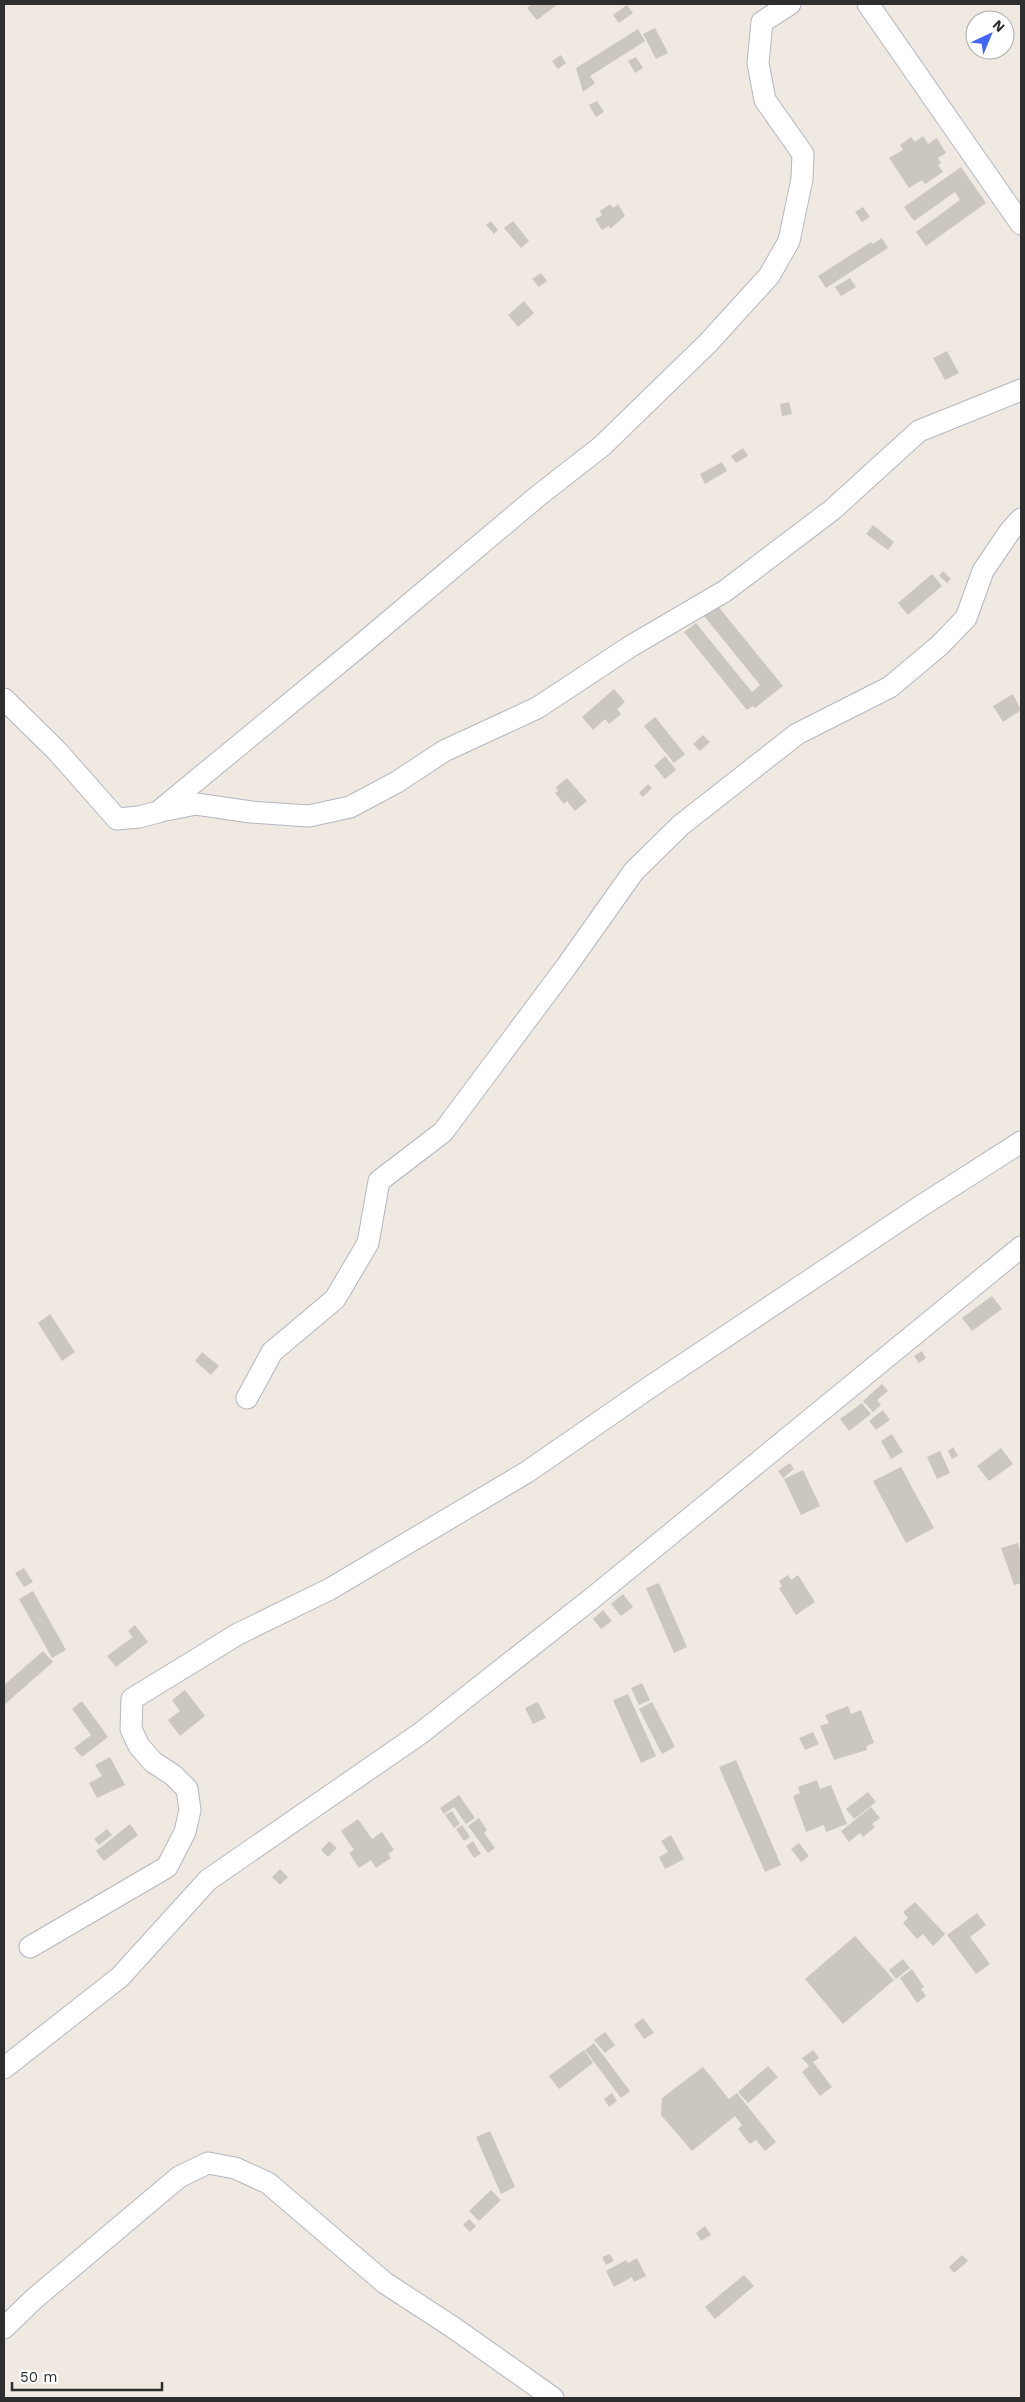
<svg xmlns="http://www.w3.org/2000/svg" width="1025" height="2402" font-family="'Work Sans',sans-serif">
<rect width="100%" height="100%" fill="#efe9e1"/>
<g fill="#cbc7bf">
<path d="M 532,4 L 558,4 L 537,20 L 527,8 Z"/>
<path d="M 627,5 L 633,13 L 619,23 L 613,15 Z"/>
<path d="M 655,28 L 668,53 L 656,59 L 643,34 Z"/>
<path d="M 638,29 L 645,41 L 590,76 L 595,83 L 583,92 L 576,68 Z"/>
<path d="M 561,55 L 566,63 L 558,69 L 552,61 Z"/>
<path d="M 636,57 L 643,68 L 635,73 L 628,61 Z"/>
<path d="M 597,101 L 604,112 L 596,117 L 589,105 Z"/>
<path d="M 923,136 L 928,144 L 937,138 L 946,153 L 938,158 L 941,163 L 938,165 L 943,172 L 925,184 L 922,180 L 909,188 L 889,158 L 903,150 L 900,145 L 911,137 L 915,142 Z"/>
<path d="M 961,167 L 986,203 L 926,246 L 916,232 L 960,200 L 955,192 L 914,221 L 904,207 Z"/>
<path d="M 610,204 L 613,208 L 618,204 L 625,216 L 610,229 L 609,226 L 602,230 L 595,219 L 602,215 L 600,211 Z"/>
<path d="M 863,207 L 870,217 L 862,222 L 855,212 Z"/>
<path d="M 491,221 L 498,230 L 494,234 L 486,225 Z"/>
<path d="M 513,221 L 529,241 L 521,248 L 504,228 Z"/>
<path d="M 882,238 L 888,248 L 826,288 L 818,276 L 871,242 L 873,244 Z"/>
<path d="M 541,273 L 547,281 L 539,287 L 532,279 Z"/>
<path d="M 850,278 L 856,287 L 841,296 L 835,287 Z"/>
<path d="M 524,301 L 534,313 L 518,327 L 508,315 Z"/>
<path d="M 947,351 L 959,373 L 945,380 L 933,358 Z"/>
<path d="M 789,402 L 792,414 L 782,416 L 780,404 Z"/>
<path d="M 743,448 L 748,456 L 736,463 L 731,456 Z"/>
<path d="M 722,462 L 727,471 L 705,484 L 700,474 Z"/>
<path d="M 873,525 L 894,542 L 888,550 L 866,534 Z"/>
<path d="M 943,571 L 951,579 L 947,583 L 939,576 Z"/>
<path d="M 932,574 L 942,586 L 908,615 L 898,603 Z"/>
<path d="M 717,605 L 783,686 L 755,708 L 753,706 L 747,710 L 684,632 L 696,623 L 752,692 L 760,685 L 704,616 Z"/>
<path d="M 614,689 L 625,702 L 617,709 L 621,714 L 609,724 L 605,719 L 593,730 L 582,717 Z"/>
<path d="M 1013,694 L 1021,710 L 1003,722 L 993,706 Z"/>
<path d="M 655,717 L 685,754 L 674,763 L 644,726 Z"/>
<path d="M 703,735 L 710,742 L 700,751 L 693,744 Z"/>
<path d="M 665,756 L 676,770 L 665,779 L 654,766 Z"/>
<path d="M 567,778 L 587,801 L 575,811 L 567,801 L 564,804 L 555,793 L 558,791 L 556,787 Z"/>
<path d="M 648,784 L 652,788 L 643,797 L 639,793 Z"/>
<path d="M 992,1296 L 1002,1309 L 972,1331 L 962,1318 Z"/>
<path d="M 50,1314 L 75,1352 L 62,1361 L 38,1323 Z"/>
<path d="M 922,1351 L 926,1358 L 919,1363 L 914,1356 Z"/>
<path d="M 202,1352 L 219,1366 L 211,1375 L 195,1361 Z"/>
<path d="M 882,1384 L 888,1391 L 877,1400 L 881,1405 L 873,1412 L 863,1401 Z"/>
<path d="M 862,1403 L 871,1414 L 849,1431 L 840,1419 Z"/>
<path d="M 883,1410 L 890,1420 L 876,1430 L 869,1421 Z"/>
<path d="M 892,1434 L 903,1452 L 891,1459 L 881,1441 Z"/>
<path d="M 953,1447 L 958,1456 L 952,1459 L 948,1451 Z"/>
<path d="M 1001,1448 L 1013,1464 L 989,1481 L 977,1466 Z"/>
<path d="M 940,1451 L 950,1473 L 937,1479 L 927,1457 Z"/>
<path d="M 790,1463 L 794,1469 L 783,1478 L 778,1471 Z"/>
<path d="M 901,1467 L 934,1528 L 906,1543 L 873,1481 Z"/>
<path d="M 803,1470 L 820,1506 L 801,1515 L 784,1479 Z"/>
<path d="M 1018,1543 L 1021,1554 L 1021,1583 L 1014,1585 L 1001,1548 Z"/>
<path d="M 24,1568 L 33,1582 L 24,1587 L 15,1573 Z"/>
<path d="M 788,1575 L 791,1580 L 798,1575 L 815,1602 L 796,1615 L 779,1588 L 782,1586 L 779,1581 Z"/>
<path d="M 659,1583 L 687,1647 L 674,1653 L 646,1588 Z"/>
<path d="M 33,1591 L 66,1650 L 52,1658 L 19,1599 Z"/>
<path d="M 623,1594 L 633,1607 L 621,1616 L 611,1604 Z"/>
<path d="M 603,1610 L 612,1621 L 601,1629 L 593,1619 Z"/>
<path d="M 135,1625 L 148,1642 L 116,1667 L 107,1656 L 133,1637 L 128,1631 Z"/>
<path d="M 43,1651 L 53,1662 L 4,1705 L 4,1685 Z"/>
<path d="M 642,1683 L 650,1700 L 639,1705 L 631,1688 Z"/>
<path d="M 185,1690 L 205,1716 L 180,1736 L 168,1720 L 180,1711 L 172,1700 Z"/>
<path d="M 628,1694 L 656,1756 L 641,1763 L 613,1700 Z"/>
<path d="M 82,1701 L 108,1737 L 82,1757 L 74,1748 L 91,1735 L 72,1709 Z"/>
<path d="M 538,1702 L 546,1718 L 533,1724 L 525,1708 Z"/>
<path d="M 652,1702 L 675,1747 L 662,1754 L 639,1709 Z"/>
<path d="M 848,1706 L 851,1714 L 861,1710 L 874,1743 L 866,1746 L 867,1750 L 834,1760 L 820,1726 L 829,1723 L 825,1715 Z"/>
<path d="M 813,1732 L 819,1744 L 805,1750 L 799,1738 Z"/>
<path d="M 110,1757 L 125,1785 L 97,1798 L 89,1783 L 102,1776 L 95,1765 Z"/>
<path d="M 736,1760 L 781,1865 L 765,1872 L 719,1767 Z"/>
<path d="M 817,1780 L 820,1789 L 831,1785 L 847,1824 L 826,1832 L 824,1825 L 806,1832 L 793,1796 L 800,1793 L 798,1787 Z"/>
<path d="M 868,1792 L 876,1802 L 854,1819 L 846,1809 Z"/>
<path d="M 459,1795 L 475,1818 L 466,1824 L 454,1807 L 444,1814 L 440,1808 Z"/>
<path d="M 871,1807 L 880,1818 L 872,1824 L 875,1827 L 863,1837 L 860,1833 L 849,1842 L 841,1831 Z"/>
<path d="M 452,1811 L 460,1824 L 454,1828 L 445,1815 Z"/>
<path d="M 479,1818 L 487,1830 L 484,1833 L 495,1848 L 488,1853 L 468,1826 Z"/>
<path d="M 358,1819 L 372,1839 L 382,1832 L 394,1850 L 388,1854 L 391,1858 L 376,1868 L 371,1860 L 359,1868 L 349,1853 L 354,1850 L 341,1831 Z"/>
<path d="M 130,1824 L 138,1835 L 104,1861 L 96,1851 Z"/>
<path d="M 462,1825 L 470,1837 L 464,1841 L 456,1829 Z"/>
<path d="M 107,1829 L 112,1835 L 99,1845 L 94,1839 Z"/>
<path d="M 671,1835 L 684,1859 L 665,1869 L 659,1857 L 668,1852 L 661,1841 Z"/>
<path d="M 329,1841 L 337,1848 L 328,1857 L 321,1850 Z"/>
<path d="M 473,1841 L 481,1854 L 474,1858 L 466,1846 Z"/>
<path d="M 799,1843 L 809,1856 L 801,1862 L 791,1849 Z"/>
<path d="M 280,1869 L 288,1877 L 280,1885 L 272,1877 Z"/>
<path d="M 915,1902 L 945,1934 L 933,1946 L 923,1934 L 917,1939 L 903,1923 L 908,1918 L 903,1912 Z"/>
<path d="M 977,1913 L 986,1925 L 970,1937 L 990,1964 L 976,1974 L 947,1935 Z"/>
<path d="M 855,1936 L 894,1980 L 843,2024 L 805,1979 Z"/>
<path d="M 903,1959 L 910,1968 L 896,1979 L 889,1970 Z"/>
<path d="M 912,1969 L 924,1987 L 921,1989 L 926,1996 L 917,2003 L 900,1978 Z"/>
<path d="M 643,2018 L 654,2033 L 644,2039 L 634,2025 Z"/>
<path d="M 605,2032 L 615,2045 L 605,2053 L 594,2040 Z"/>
<path d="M 594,2043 L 630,2091 L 621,2098 L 585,2050 Z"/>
<path d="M 584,2050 L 593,2063 L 559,2089 L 549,2076 Z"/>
<path d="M 813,2050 L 819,2058 L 813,2062 L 832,2087 L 820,2096 L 802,2072 L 809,2066 L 802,2058 Z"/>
<path d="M 768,2066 L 778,2077 L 748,2103 L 738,2092 Z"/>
<path d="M 703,2067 L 729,2099 L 737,2093 L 776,2142 L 765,2151 L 756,2140 L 750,2144 L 738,2129 L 742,2125 L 735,2116 L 692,2151 L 661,2115 L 662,2098 Z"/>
<path d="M 612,2093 L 617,2101 L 609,2107 L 604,2099 Z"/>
<path d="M 490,2131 L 515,2187 L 501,2194 L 476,2137 Z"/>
<path d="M 491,2190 L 501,2200 L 479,2221 L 469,2211 Z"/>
<path d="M 469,2219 L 476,2226 L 470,2232 L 463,2225 Z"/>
<path d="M 705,2226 L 711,2235 L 701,2241 L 696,2233 Z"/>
<path d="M 610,2254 L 614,2261 L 606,2265 L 602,2257 Z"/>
<path d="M 962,2255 L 968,2261 L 954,2273 L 949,2267 Z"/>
<path d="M 637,2258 L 646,2276 L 634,2282 L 632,2277 L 614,2287 L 606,2271 L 626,2260 L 628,2263 Z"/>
<path d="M 744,2275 L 754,2286 L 715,2319 L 705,2307 Z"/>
</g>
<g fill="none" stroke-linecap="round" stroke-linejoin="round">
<g stroke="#b4b7c1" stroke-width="23">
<g id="minor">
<path d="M 868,4 L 1021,224"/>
<path d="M 4,699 L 57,751 L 117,819 L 139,817 L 158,812 L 362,644 L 538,496 L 602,446 L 708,343 L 769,276 L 789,241 L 802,179 L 803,154 L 765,100 L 758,63 L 762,22 L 790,4"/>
<path d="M 161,811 L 196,804 L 251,812 L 309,816 L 350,807 L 397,782 L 444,751 L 537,708 L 631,646 L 725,591 L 832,510 L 919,431 L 1021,390"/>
<path d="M 247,1398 L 272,1352 L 335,1299 L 368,1243 L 379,1181 L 443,1132 L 566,967 L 634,871 L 681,825 L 797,734 L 890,687 L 940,645 L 966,618 L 983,571 L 1010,531 L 1021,519"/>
<path d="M 30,1947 L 167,1867 L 185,1832 L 190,1810 L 187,1789 L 173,1775 L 153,1762 L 139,1746 L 131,1729 L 132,1699 L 238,1634 L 330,1589 L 527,1472 L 650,1387 L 921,1206 L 1021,1142"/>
<path d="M 4,2068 L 120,1977 L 208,1880 L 421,1733 L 595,1596 L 1021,1247"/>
<path d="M 4,2328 L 34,2299 L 179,2177 L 208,2163 L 235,2168 L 268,2183 L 385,2283 L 454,2328 L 553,2398"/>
</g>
</g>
<use href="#minor" stroke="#fff" stroke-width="21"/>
</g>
<rect width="1025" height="2402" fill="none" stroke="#2e2e2e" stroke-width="10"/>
<g transform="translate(990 35) rotate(44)"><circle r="24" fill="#ffffff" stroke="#ababab"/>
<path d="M0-4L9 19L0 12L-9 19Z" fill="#4264fb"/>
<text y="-8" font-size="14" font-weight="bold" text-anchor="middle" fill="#2e2e2e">N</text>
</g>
<path d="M12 2382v8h150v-8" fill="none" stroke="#2e2e2e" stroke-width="2.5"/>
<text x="20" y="2382" font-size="15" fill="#2e2e2e" stroke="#ffffff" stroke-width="4" paint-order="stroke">50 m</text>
</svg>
